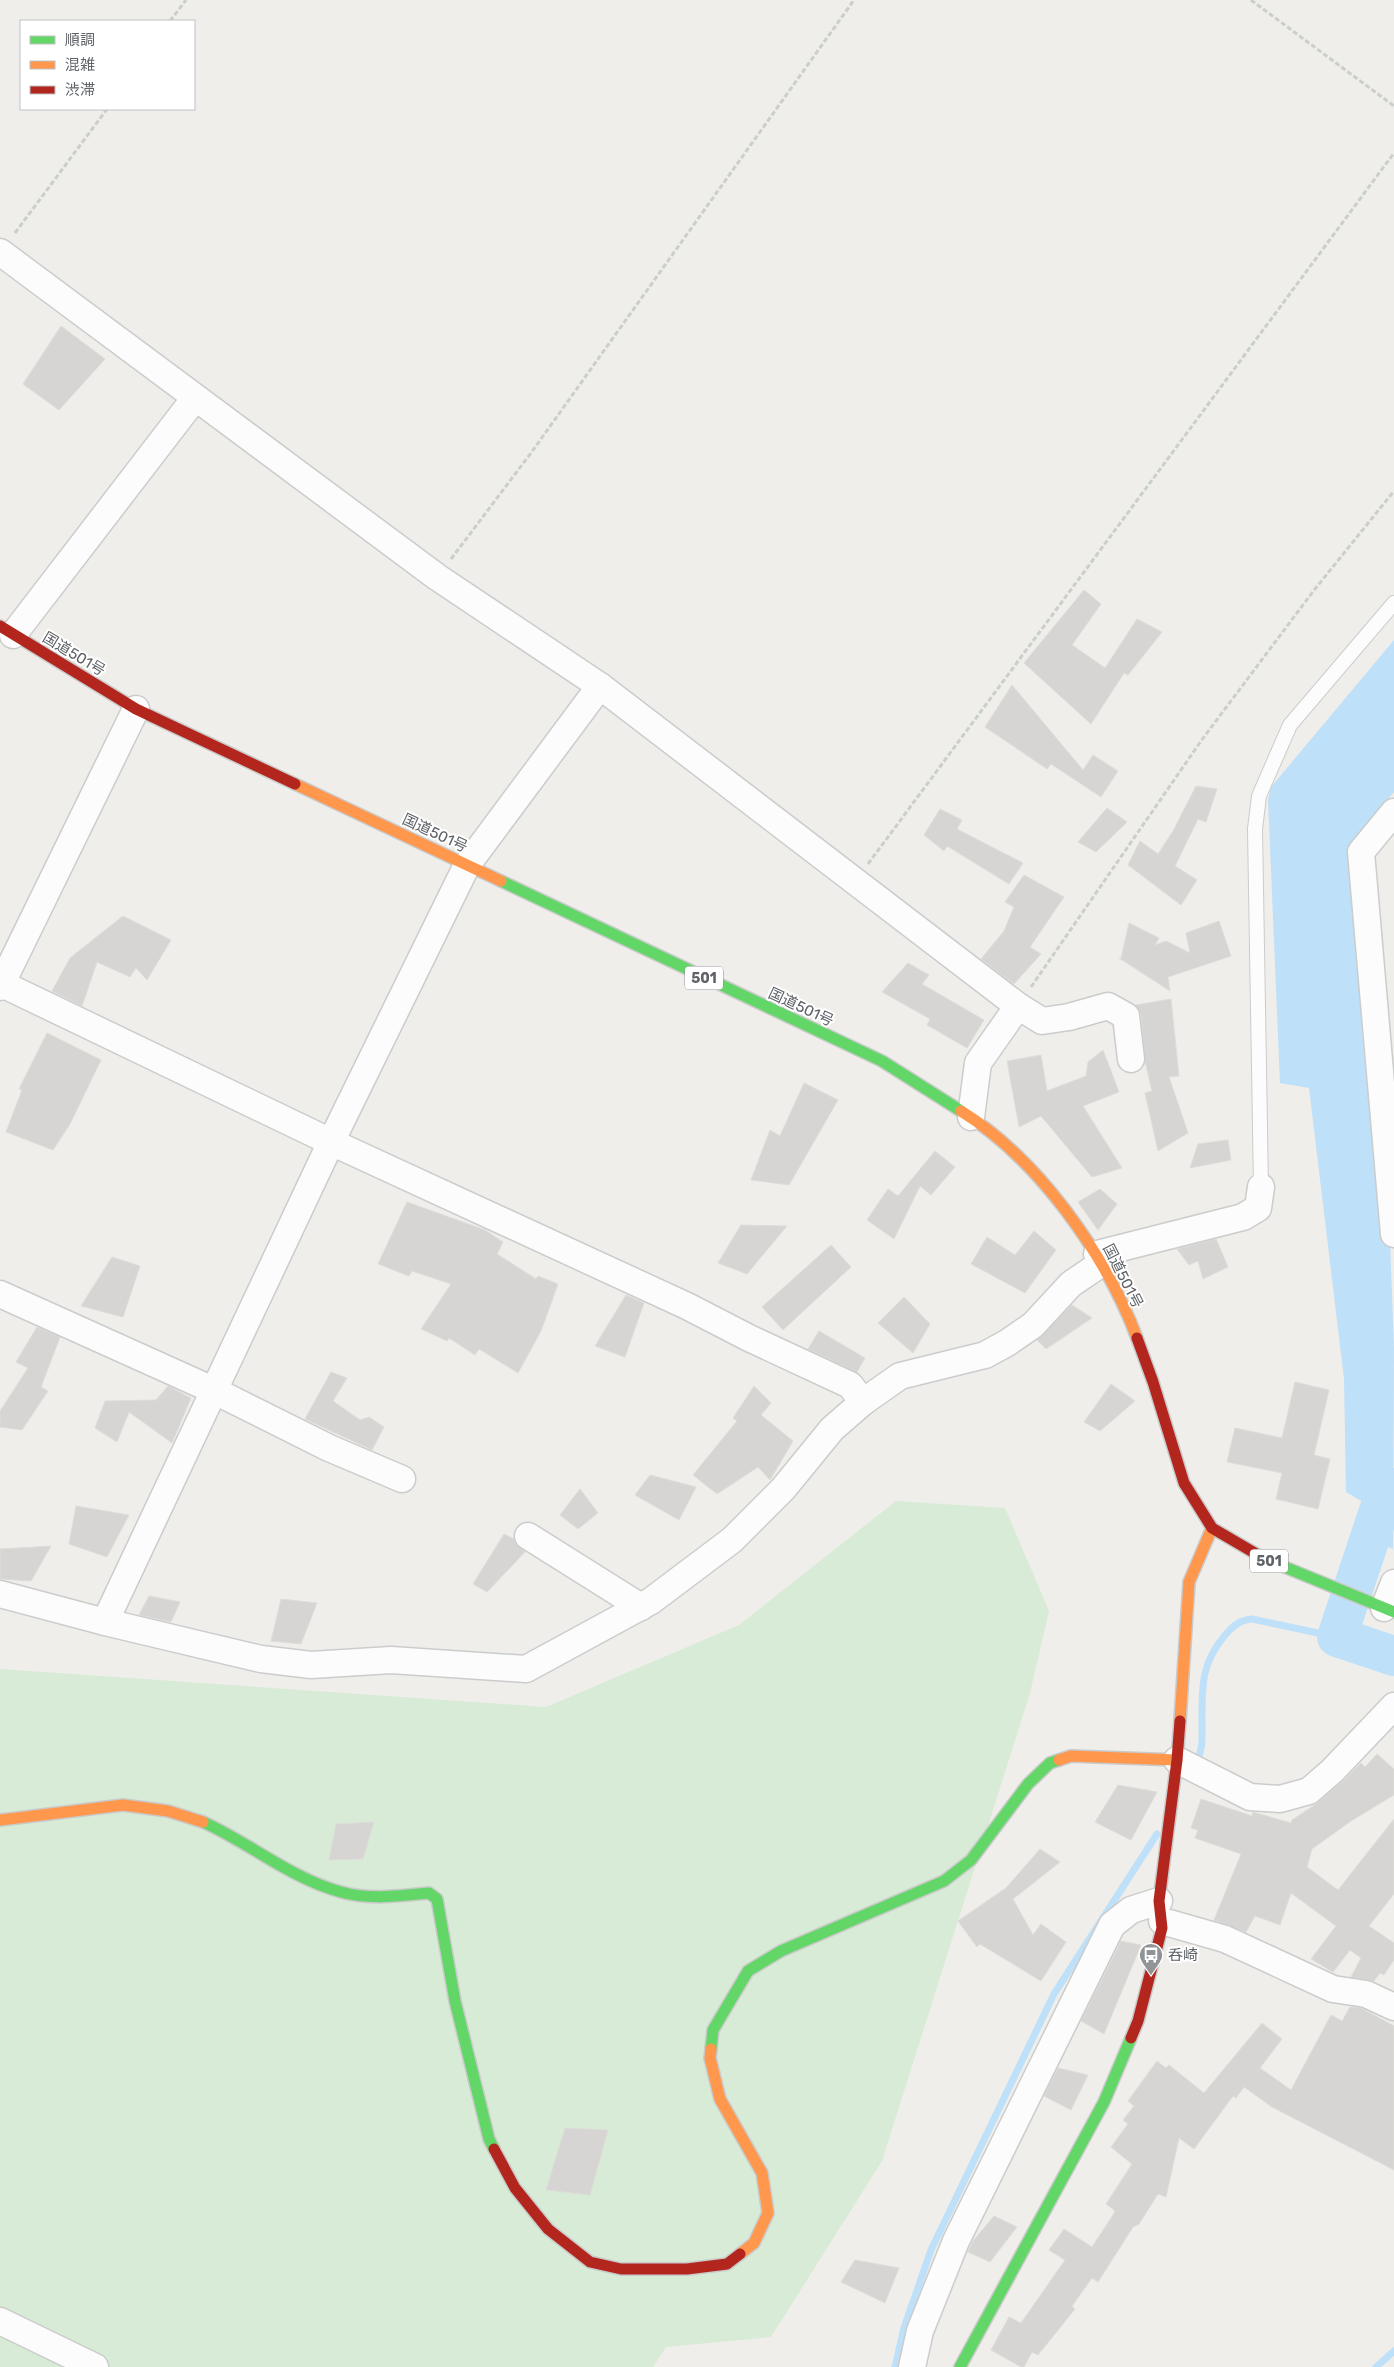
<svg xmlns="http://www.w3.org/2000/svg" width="1394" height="2367" font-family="Rubik,'Noto Sans JP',sans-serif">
<rect width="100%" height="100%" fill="#efeeea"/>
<path fill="#d8ebd6" d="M 896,1501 L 1005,1508 L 1049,1611 L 1030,1693 L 882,2161 L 771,2337 L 666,2347 L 653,2367 L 0,2367 L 0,1669 L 546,1707 L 739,1625 Z"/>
<path fill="#bfe0f9" d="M 1394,640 L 1394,792 L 1349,846 L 1388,1186 L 1394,1348 L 1393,1549 L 1358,1535 L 1368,1505 L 1346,1492 L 1344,1379 L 1309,1088 L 1280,1083 L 1268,800 L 1271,787 Z"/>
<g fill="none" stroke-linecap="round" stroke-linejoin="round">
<g stroke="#bfe0f9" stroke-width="7">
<path d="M 1196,1763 C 1203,1750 1202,1740 1202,1725 C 1202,1688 1200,1664 1226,1634 C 1234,1625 1240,1620 1252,1619 L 1337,1637"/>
<path d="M 895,2367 L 904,2328 L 931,2250 L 1054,1994 L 1157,1834"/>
<path d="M 1376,2367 L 1394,2351"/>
</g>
<path stroke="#bfe0f9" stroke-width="40" d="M 1387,1487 L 1337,1637 L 1394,1656"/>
</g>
<g fill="#d6d5d3" stroke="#deddd9">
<path d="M 61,326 L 105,359 L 59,410 L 23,384 Z"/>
<path d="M 1084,590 L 1101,604 L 1072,645 L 1105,668 L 1137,619 L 1162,632 L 1128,675 L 1124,673 L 1091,724 L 1024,663 Z"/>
<path d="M 1012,685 L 1083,770 L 1093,755 L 1118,771 L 1101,797 L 1051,764 L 1047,769 L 985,727 Z"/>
<path d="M 1196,786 L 1217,789 L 1206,822 L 1198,819 L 1175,866 L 1197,880 L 1181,905 L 1128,865 L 1140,841 L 1158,854 L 1173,831 Z"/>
<path d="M 1107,808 L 1127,822 L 1096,852 L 1078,842 Z"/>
<path d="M 940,809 L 962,820 L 957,829 L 1023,863 L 1009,884 L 947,846 L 944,851 L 924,835 Z"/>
<path d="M 1024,875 L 1064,897 L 1030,947 L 1041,954 L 1014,984 L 981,959 L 1004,931 L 1014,907 L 1005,902 Z"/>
<path d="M 123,916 L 171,940 L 147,980 L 136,968 L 130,977 L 97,962 L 82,1006 L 52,991 L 70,958 Z"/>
<path d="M 1219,921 L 1231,956 L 1168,977 L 1170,991 L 1119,958 L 1121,958 L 1129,923 L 1159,938 L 1155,945 L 1166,941 L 1190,953 L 1186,933 Z"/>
<path d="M 908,963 L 929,975 L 922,984 L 984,1020 L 967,1048 L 927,1025 L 930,1019 L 882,992 Z"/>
<path d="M 1171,999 L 1179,1076 L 1169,1077 L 1188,1133 L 1158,1151 L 1145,1093 L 1152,1091 L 1145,1061 L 1141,1014 L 1136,1005 Z"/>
<path d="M 47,1033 L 101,1060 L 70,1124 L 53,1150 L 6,1132 L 22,1090 L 19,1089 Z"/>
<path d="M 1103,1050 L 1119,1092 L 1083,1106 L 1122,1168 L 1092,1177 L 1041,1116 L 1019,1127 L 1007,1061 L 1041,1055 L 1047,1091 L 1086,1076 L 1088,1062 Z"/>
<path d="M 804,1083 L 838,1100 L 789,1185 L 751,1180 L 770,1130 L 780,1136 Z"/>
<path d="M 1228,1140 L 1231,1160 L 1190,1168 L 1198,1144 Z"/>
<path d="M 935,1151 L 955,1167 L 931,1195 L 920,1186 L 894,1239 L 867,1220 L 888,1189 L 898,1196 Z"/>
<path d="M 1100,1189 L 1117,1204 L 1098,1230 L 1078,1202 Z"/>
<path d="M 407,1202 L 485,1230 L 503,1242 L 497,1254 L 536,1279 L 538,1276 L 558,1284 L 541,1331 L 518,1373 L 479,1349 L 475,1355 L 449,1338 L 447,1341 L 421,1329 L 451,1284 L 412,1271 L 409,1276 L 378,1264 Z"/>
<path d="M 741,1225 L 787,1226 L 747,1274 L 718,1263 Z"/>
<path d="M 1034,1231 L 1056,1250 L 1025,1293 L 971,1264 L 987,1237 L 1015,1255 Z"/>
<path d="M 1216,1239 L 1228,1267 L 1203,1279 L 1198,1261 L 1189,1265 L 1177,1249 Z"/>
<path d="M 831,1245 L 851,1267 L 783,1330 L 762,1307 Z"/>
<path d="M 112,1257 L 140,1266 L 123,1317 L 81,1306 Z"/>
<path d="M 626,1295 L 644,1303 L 625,1357 L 595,1346 Z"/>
<path d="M 904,1297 L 930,1324 L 913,1353 L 878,1323 Z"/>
<path d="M 1072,1305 L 1092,1318 L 1046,1349 L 1037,1340 Z"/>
<path d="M 37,1327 L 60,1337 L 41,1387 L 48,1391 L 22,1430 L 0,1427 L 0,1411 L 28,1368 L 16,1362 Z"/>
<path d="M 819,1331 L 865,1358 L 857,1372 L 808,1349 Z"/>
<path d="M 331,1372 L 347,1378 L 333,1401 L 360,1420 L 369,1417 L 384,1427 L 372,1450 L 305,1419 Z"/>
<path d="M 1295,1382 L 1329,1390 L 1314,1455 L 1330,1459 L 1318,1509 L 1276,1499 L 1282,1473 L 1227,1462 L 1235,1428 L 1282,1438 Z"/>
<path d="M 1111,1384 L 1135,1401 L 1100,1431 L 1084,1422 Z"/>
<path d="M 168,1386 L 191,1398 L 172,1443 L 129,1412 L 117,1442 L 95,1428 L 105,1401 L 156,1400 Z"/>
<path d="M 754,1386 L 771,1403 L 761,1415 L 793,1441 L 770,1480 L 758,1467 L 717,1494 L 693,1475 L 737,1421 L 733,1418 Z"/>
<path d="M 650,1475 L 696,1487 L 679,1520 L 635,1495 Z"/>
<path d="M 580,1489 L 598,1513 L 578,1529 L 560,1515 Z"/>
<path d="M 76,1506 L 129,1515 L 107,1557 L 69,1544 Z"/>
<path d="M 504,1534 L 514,1539 L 515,1543 L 525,1552 L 487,1592 L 473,1584 Z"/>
<path d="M 51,1546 L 31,1581 L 0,1579 L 0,1549 Z"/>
<path d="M 149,1596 L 180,1602 L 171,1622 L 139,1615 Z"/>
<path d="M 281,1599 L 317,1603 L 301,1644 L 271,1641 Z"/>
<path d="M 1377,1754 L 1394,1769 L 1394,1795 L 1351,1821 L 1312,1849 L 1307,1867 L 1338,1890 L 1394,1819 L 1394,1894 L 1369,1926 L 1394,1943 L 1394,1960 L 1384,1975 L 1380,1973 L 1374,1981 L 1351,1977 L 1361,1958 L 1350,1950 L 1333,1972 L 1311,1959 L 1336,1926 L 1291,1893 L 1280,1925 L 1255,1916 L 1246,1932 L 1214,1920 L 1241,1854 L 1195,1838 L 1198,1830 L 1191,1828 L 1201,1799 L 1252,1816 L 1253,1812 L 1291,1823 L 1292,1820 L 1319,1802 L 1342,1782 L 1361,1763 L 1365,1767 Z"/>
<path d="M 1118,1785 L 1157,1792 L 1131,1840 L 1095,1822 Z"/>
<path d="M 374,1822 L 363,1859 L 329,1860 L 336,1824 Z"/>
<path d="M 1040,1849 L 1060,1862 L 1013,1899 L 1033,1935 L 1041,1924 L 1066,1942 L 1041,1981 L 980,1944 L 977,1947 L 958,1921 L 1006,1888 Z"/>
<path d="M 1121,1941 L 1141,1945 L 1104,2034 L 1081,2021 Z"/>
<path d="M 1350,2007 L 1361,2008 L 1394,2026 L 1394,2170 L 1272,2107 L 1244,2087 L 1236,2098 L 1233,2096 L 1194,2149 L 1179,2138 L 1166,2197 L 1158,2194 L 1139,2224 L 1133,2227 L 1098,2282 L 1092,2278 L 1072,2306 L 1075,2309 L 1038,2355 L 1032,2352 L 1024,2367 L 1021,2367 L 991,2350 L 1009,2317 L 1021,2323 L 1065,2260 L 1049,2250 L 1064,2229 L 1092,2247 L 1113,2215 L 1115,2211 L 1106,2204 L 1132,2164 L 1111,2147 L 1128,2124 L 1123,2120 L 1134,2106 L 1128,2101 L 1157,2061 L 1166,2068 L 1169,2065 L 1204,2093 L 1262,2023 L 1282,2039 L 1260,2068 L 1291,2090 L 1331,2015 L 1342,2021 Z"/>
<path d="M 1058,2068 L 1088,2075 L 1071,2110 L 1044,2096 Z"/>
<path d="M 565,2128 L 608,2130 L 590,2195 L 546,2190 Z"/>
<path d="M 994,2216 L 1017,2227 L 990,2262 L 968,2252 L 973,2241 Z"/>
<path d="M 855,2260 L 899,2268 L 885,2303 L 841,2282 Z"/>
</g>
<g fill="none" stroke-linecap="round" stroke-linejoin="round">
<g stroke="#cbcccc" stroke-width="16">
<path id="lane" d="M 1261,1187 L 1255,829 L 1259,796 L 1290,725 L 1394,603"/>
</g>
<g stroke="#cbcccc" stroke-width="29">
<g id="street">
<path d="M 0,252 L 437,577 L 600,686 L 1018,1006 L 978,1063 L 971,1117"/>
<path d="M 13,635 L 195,398"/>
<path d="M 1394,812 L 1361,852 L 1394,1234"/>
<path d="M 0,983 L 331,1142 L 687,1306 L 749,1338 L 850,1385 L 863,1402"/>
<path d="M 0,987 L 136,709"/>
<path d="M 1018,1006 L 1042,1021 L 1069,1017 L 1108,1006 L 1126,1016 L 1131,1059"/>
<path d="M 1097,1254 L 1243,1217 L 1258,1208 L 1261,1187"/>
<path d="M 0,1294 L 213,1390 L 329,1448 L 402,1479"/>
<path d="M 528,1536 L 641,1607"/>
<path d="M 0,1594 L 105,1622 L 261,1659 L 311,1665 L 391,1660 L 526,1669 L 651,1601 L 732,1540 L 783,1489 L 832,1429 L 863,1402 L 900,1376 L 985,1355 L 1007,1343 L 1033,1325 L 1071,1284 L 1102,1263"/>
<path d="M 1384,1608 L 1394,1583"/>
<path d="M 105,1622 L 331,1142 L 467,865 L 600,686"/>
<path d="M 1177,1760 L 1250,1797 L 1280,1799 L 1309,1791 L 1332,1771 L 1394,1706"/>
<path d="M 1162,1921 L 1225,1939 L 1333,1989 L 1366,1994 L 1394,2007"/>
<path d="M 0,2321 L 95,2367"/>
<path d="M 912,2367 L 920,2331 L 956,2241 L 1112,1925 L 1131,1910 L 1159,1901"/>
</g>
</g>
<g stroke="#cacacb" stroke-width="14">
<g id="fast">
<path d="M 501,881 L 882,1061 L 961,1111"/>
<path d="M 1265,1559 L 1394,1612"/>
<path d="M 203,1822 C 250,1843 290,1878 341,1892 C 369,1900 400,1896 429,1893 L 437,1899 L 455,2001 L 489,2139 L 494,2149"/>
<path d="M 711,2049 L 713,2030 L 748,1971 L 781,1951 L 944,1881 L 971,1860 L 1028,1784 L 1050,1763 L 1059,1760"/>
<path d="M 960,2367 L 1104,2102 L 1131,2038"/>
</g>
</g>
<g stroke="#cacacb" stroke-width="14">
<g id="slow">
<path d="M 295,784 L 501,881"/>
<path d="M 961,1111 C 1038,1159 1105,1253 1137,1338"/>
<path d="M 1180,1721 L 1189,1582 L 1212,1528"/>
<path d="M 1059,1760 L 1071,1756 L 1177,1760"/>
<path d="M 0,1820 L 123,1805 L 168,1811 L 203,1822"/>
<path d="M 711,2049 L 710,2058 L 720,2099 L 762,2173 L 768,2213 L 754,2243 L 740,2254"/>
</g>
</g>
<g stroke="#cacacb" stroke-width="14">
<g id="jam">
<path d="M 0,626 L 136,709 L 295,784"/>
<path d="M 1137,1338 L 1153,1382 L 1184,1483 L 1212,1528 L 1265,1559"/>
<path d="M 1131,2038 L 1138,2021 L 1162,1928 L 1159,1901 L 1177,1760 L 1180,1721"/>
<path d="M 494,2149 L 515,2188 L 548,2229 L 590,2262 L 621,2269 L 687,2269 L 727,2264 L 740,2254"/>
</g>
</g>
<g stroke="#cacfcc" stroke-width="3" stroke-dasharray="5 2.5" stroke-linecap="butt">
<path d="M 1251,0 L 1394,106"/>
<path d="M 170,21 L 186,0"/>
<path d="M 15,233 L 107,109"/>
<path d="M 451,559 L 531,453 L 854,0"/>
<path d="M 868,864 L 1394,153"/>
<path d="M 1031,987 L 1201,741 L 1315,589 L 1394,491"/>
</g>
<use href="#lane" stroke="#fdfcfc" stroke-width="14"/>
<use href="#street" stroke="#fdfcfc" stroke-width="26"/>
<use href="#fast" stroke="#63d668" stroke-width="11"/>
<use href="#slow" stroke="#ff974d" stroke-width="11"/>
<use href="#jam" stroke="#b3261e" stroke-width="11"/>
</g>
<defs>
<g id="bus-pin" transform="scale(1.25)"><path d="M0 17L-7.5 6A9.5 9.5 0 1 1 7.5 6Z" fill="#919496" stroke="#fff"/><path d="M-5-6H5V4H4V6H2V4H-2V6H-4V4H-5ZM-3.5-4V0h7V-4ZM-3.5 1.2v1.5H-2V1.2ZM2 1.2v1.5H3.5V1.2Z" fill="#fff"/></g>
</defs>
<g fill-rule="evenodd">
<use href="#bus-pin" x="1151" y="1955"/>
</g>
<g text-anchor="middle" stroke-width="4" stroke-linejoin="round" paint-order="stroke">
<g fill="#fff" stroke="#8f9295" stroke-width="1">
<rect x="685" y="966.5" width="38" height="23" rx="4"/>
<rect x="1250" y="1549.5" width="38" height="23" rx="4"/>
</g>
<g font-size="14" font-weight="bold" fill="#5f6368">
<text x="704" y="983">501</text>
<text x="1269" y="1566">501</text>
</g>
<g font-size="15" fill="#5f6368" stroke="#fff">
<text transform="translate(74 654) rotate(31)" y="5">国道501号</text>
<text transform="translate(435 833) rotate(25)" y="5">国道501号</text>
<text transform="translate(801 1007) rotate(25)" y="5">国道501号</text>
<text transform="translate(1123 1276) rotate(63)" y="5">国道501号</text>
</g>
<g font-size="15" fill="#5f6368" stroke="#fff" text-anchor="start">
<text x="1168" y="1960">呑崎</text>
</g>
</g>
<rect x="20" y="20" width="175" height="90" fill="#ffffff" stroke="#bfc1c3"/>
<rect x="30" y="36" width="25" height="8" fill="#63d668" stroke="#bfc1c3"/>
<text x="65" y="45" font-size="15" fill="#5f6368">順調</text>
<rect x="30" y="61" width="25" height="8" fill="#ff974d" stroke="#bfc1c3"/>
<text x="65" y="70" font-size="15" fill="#5f6368">混雑</text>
<rect x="30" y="86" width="25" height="8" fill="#b3261e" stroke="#bfc1c3"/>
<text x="65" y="95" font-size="15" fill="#5f6368">渋滞</text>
</svg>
